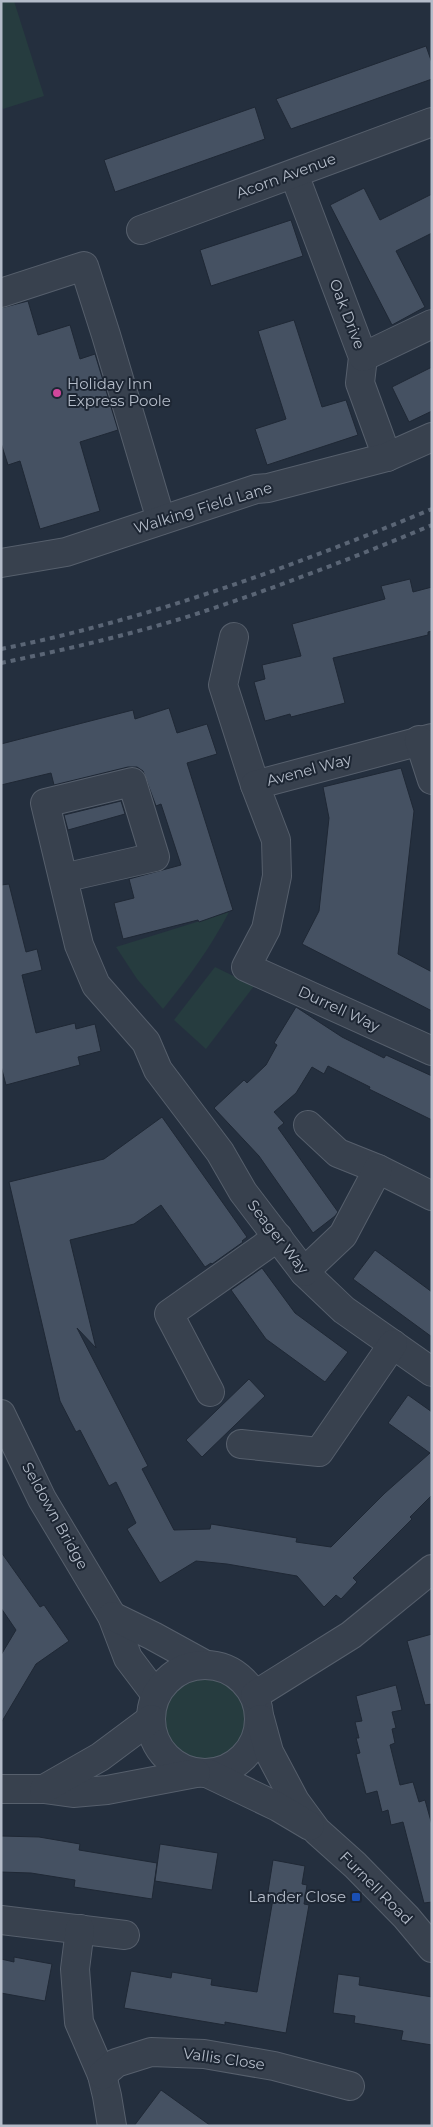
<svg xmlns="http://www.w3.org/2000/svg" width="433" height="2127" font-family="Montserrat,sans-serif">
<rect width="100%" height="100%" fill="#242f3e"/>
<g fill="#263c3f">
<path d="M 1,1 L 14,1 L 44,96 L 3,109 L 1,104 Z"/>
<path d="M 229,912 C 211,947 188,978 163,1009 L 137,979 L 116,947 Z"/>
<path d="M 215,967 L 254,986 L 206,1049 L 174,1020 Z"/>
<circle cx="205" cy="1718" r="41"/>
</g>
<g fill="#455162" stroke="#1f2835">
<path d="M 426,46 L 432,63 L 432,79 L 291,129 L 276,99 Z"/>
<path d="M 255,107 L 265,139 L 115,192 L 104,160 Z"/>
<path d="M 364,188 L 380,220 L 432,194 L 432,233 L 396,251 L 425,307 L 392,325 L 330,205 Z"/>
<path d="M 291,220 L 303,256 L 211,286 L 200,250 Z"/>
<path d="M 28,301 L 38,335 L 70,325 L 80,359 L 95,354 L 118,430 L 80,442 L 100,511 L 40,529 L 20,461 L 8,465 L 1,443 L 1,308 Z"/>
<path d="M 294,320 L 322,407 L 346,400 L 358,435 L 267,465 L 255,429 L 286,419 L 258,331 Z"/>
<path d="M 432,367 L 432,411 L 409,422 L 392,387 Z"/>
<path d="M 410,579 L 413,592 L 432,587 L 432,631 L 428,632 L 428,635 L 333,658 L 345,703 L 291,717 L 290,714 L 265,721 L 254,682 L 265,679 L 262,665 L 301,656 L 292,624 L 385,599 L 381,586 Z"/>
<path d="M 169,708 L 177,733 L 207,724 L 217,754 L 187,763 L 233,910 L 199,922 L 198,920 L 123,939 L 114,903 L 134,898 L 129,879 L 181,865 L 161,804 L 156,806 L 143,771 L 137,767 L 128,767 L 54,785 L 51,773 L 1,785 L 1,744 L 133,710 L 135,719 Z"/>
<path d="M 401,768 L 414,811 L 398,954 L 432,972 L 432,1011 L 302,944 L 319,911 L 329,818 L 323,787 Z"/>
<path d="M 121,801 L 125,814 L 68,830 L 64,815 Z"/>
<path d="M 9,884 L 26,952 L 37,949 L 42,970 L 22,975 L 36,1033 L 75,1023 L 76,1029 L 95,1024 L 101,1051 L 78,1057 L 80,1065 L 6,1085 L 1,1066 L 1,885 Z"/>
<path d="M 296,1007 L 342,1037 L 384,1058 L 386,1055 L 432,1076 L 432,1120 L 369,1089 L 370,1087 L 328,1066 L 324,1074 L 312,1067 L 296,1093 L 274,1112 L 284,1123 L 278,1128 L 338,1212 L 335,1216 L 313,1233 L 259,1156 L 214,1108 L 244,1080 L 247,1083 L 266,1065 L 277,1045 L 274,1043 Z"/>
<path d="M 162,1117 L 247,1237 L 242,1241 L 243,1242 L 212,1264 L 211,1263 L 205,1267 L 161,1205 L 134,1224 L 70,1240 L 96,1348 L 77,1328 L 148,1466 L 142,1469 L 174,1530 L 210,1529 L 211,1524 L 297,1538 L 296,1542 L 331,1547 L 385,1493 L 430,1453 L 388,1423 L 408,1395 L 432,1412 L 432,1495 L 410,1517 L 412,1519 L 353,1578 L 357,1582 L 341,1599 L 336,1595 L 324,1607 L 297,1576 L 227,1564 L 196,1561 L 160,1583 L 127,1529 L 136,1523 L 116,1482 L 109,1486 L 80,1430 L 76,1432 L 60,1401 L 9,1182 L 104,1159 Z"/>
<path d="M 375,1250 L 432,1292 L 432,1337 L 353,1279 Z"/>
<path d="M 262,1268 L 295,1313 L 348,1352 L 325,1382 L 266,1339 L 231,1290 Z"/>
<path d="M 249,1379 L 265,1396 L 202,1457 L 186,1440 Z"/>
<path d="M 1,1552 L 40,1607 L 44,1605 L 69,1641 L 36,1664 L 1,1723 L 1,1655 L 16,1630 L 1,1608 Z"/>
<path d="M 432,1634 L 432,1704 L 425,1705 L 407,1641 Z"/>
<path d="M 396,1685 L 402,1710 L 392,1712 L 396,1728 L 392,1729 L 395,1743 L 390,1745 L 400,1785 L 413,1782 L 419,1802 L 425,1800 L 432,1825 L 432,1902 L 424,1903 L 403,1822 L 391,1825 L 388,1810 L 382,1812 L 377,1791 L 366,1794 L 356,1754 L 360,1753 L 356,1738 L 359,1738 L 355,1722 L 362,1721 L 356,1696 Z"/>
<path d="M 1,1836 L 39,1837 L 80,1844 L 79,1850 L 157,1863 L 152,1899 L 74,1887 L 75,1880 L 31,1873 L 1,1872 Z"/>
<path d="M 160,1844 L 218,1853 L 212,1890 L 155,1881 Z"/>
<path d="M 273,1860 L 305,1866 L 302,1884 L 307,1885 L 304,1904 L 309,1905 L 286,2033 L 225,2022 L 225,2025 L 124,2008 L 131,1971 L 171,1978 L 172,1972 L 212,1979 L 211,1985 L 257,1992 L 273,1899 L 267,1898 Z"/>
<path d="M 14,1957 L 52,1964 L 45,2001 L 1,1993 L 1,1959 L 14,1962 Z"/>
<path d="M 338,1974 L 360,1977 L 359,1985 L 432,1997 L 432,2045 L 401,2040 L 403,2031 L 354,2023 L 355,2016 L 333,2013 Z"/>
<path d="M 161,2090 L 211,2126 L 134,2126 Z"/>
</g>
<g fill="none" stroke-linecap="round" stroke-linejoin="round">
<g stroke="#565f6c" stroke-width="30">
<g id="minor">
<path d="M 294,174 L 363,357 L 360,383 L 387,457"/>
<path d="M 141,230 L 432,122"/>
<path d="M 1,293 L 84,266 L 106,335 L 161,520"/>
<path d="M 363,357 L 432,324"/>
<path d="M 1,563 L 66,552 L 256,489 L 268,488 L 387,457 L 432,437"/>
<path d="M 234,637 L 223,685 L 255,785"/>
<path d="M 432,738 L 255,785 L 276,840 L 277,876 L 266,929 L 246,967 L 432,1051"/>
<path d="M 419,740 L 432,780"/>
<path d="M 63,878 L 155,857 L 132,782 L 45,803 L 79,945 L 96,985 L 146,1042 L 158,1070 L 220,1152 L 243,1192 L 304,1272 L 344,1310 L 432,1372"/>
<path d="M 308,1125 L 338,1153 L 378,1169 L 432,1196"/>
<path d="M 304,1272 L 343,1235 L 378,1169"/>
<path d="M 210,1392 L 169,1314 L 278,1237"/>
<path d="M 1,1414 L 42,1499 L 112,1616 L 128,1658 L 156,1695"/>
<path d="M 241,1444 L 319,1452 L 393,1344"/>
<path d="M 112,1616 L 153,1636 L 204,1664"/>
<circle cx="205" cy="1719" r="54"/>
<path d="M 255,1695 L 351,1635 L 432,1569"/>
<path d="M 260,1719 L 269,1752 L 295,1801 L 317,1831 L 355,1865 L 406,1917 L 432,1948"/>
<path d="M 207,1773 L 278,1807 L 310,1826"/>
<path d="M 1,1789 L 44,1789 L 73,1793 L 107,1790 L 196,1773"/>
<path d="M 44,1789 L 100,1757 L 151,1719"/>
<path d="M 1,1920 L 125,1935"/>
<path d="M 80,1929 L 75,1969 L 79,2022 L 102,2075 L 107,2096 L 112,2126"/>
<path d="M 102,2075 L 116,2063 L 151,2052 L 204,2054 L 274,2066 L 350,2086"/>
</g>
</g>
<use href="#minor" stroke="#38414e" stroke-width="28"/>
<g stroke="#5a6575" stroke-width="4" stroke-dasharray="5 5" stroke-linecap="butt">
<path d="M 1,649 C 150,619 291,567 432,509"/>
<path d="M 1,663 C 68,649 143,632 208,610 C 283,585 358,556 432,525"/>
</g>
</g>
<circle fill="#d1479c" stroke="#1d2633" stroke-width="2" cx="57" cy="393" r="5"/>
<rect fill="#1a4fb4" stroke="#1d2633" stroke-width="2" x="351" y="1892" width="10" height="10" rx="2.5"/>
<g text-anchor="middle" stroke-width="4" stroke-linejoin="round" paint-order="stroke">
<g font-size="15" fill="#b4bcc9" stroke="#1d2633">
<text transform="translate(286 176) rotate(-20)" y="5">Acorn Avenue</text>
<text transform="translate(347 314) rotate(69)" y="5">Oak Drive</text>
<text transform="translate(203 508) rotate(-17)" y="5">Walking Field Lane</text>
<text transform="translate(309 770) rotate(-15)" y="5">Avenel Way</text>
<text transform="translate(339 1009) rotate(25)" y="5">Durrell Way</text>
<text transform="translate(278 1237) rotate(52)" y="5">Seager Way</text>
<text transform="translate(55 1516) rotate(61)" y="5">Seldown Bridge</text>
<text transform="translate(376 1888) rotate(45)" y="5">Furnell Road</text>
<text transform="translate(224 2059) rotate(8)" y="5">Vallis Close</text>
</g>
<g font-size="15" fill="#b4bcc9" stroke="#1d2633" text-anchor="start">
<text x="67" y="389">Holiday Inn<tspan x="67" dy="17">Express Poole</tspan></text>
<text x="346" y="1902" text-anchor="end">Lander Close</text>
</g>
</g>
<rect width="433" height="2127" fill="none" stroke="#b4bcc9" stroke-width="5"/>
</svg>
